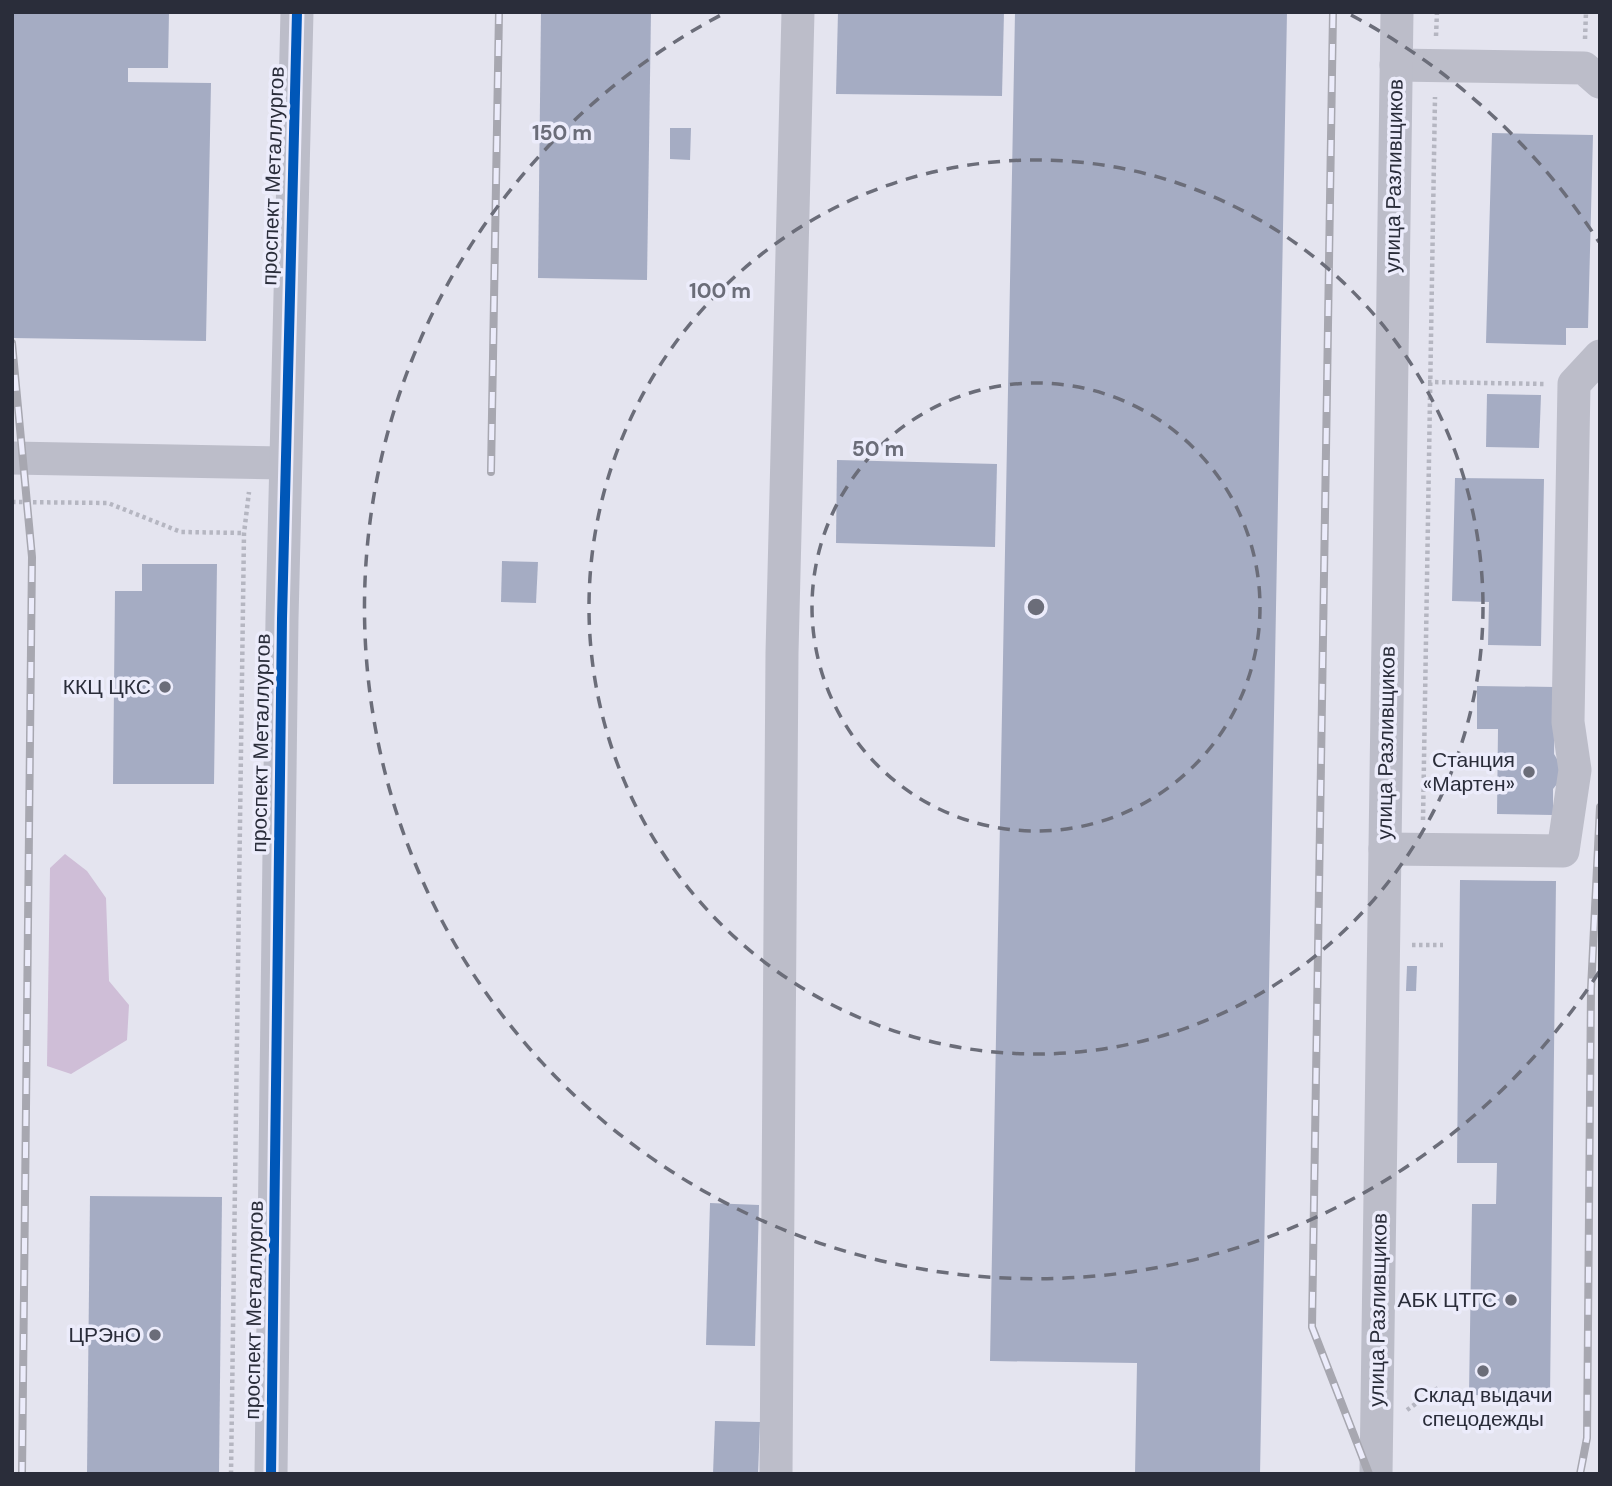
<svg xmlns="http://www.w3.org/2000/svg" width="1612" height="1486" font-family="'DM Sans',sans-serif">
<rect width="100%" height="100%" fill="#e4e4ef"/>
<path fill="#cfbed7" d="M 65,854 L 87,871 L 106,898 L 109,981 L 129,1005 L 127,1040 L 71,1074 L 47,1066 L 50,868 Z"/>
<g fill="#a5acc3">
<path d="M 12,12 L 169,12 L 168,68 L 128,68 L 128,82 L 211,83 L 206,341 L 12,338 Z"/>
<path d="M 541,12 L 651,12 L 647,280 L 538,278 Z"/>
<path d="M 838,12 L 1004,12 L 1002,96 L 836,94 Z"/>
<path d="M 1015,12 L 1287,12 L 1260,1474 L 1135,1474 L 1137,1363 L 990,1361 Z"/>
<path d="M 670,128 L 691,128 L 690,160 L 670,159 Z"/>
<path d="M 1492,133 L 1593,135 L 1588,328 L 1566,328 L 1566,345 L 1486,343 Z"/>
<path d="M 1487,394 L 1541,395 L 1539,448 L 1486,447 Z"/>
<path d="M 837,460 L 997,464 L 995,547 L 836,543 Z"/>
<path d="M 1455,478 L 1544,479 L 1541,646 L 1488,645 L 1489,602 L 1452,601 Z"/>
<path d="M 502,561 L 538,562 L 536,603 L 501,602 Z"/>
<path d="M 142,564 L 217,564 L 214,784 L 113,784 L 115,591 L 142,591 Z"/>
<path d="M 1477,686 L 1555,687 L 1554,754 L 1560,764 L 1561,779 L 1553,789 L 1553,815 L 1497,814 L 1498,729 L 1477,729 Z"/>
<path d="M 1460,880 L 1556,881 L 1550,1396 L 1469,1395 L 1472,1204 L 1496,1204 L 1497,1163 L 1457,1163 Z"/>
<path d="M 1407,966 L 1417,966 L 1416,991 L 1406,991 Z"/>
<path d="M 90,1196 L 222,1197 L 219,1474 L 87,1474 Z"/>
<path d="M 710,1203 L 759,1205 L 755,1346 L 706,1345 Z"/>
<path d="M 715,1421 L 760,1422 L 758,1474 L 713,1474 Z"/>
</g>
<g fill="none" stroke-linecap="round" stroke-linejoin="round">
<g stroke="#b5b6c1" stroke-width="4.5" stroke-dasharray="3.5 3.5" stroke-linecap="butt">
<path d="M 1436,36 L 1437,12"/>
<path d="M 1585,39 L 1586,12"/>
<path d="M 1428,382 L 1546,384"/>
<path d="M 12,502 L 108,503 L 181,532 L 244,533"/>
<path d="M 1423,820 L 1435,97"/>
<path d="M 1412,945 L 1443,945"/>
<path d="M 1407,1410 L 1438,1388"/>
<path d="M 231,1474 L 244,533 L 249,492"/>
</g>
<g stroke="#bcbdc9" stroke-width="33">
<path d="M 1396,65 L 1584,68 L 1600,82"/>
<path d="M 12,458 L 285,463"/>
<path d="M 1385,849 L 1563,851 L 1575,770 L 1568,722 L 1574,384 L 1600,356"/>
<path d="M 271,1474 L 282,619 L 297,12"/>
<path d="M 776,1474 L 782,653 L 798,12"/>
<path d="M 1376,1474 L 1397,12"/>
</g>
<g stroke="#a7a7b0" stroke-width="8">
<g id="rail">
<path d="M 1333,12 L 1312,1327 L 1369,1474"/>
<path d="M 12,343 L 32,557 L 22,1474"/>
<path d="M 491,472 L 499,12"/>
<path d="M 1580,1474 L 1587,1438 L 1591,989 L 1600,807"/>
</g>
</g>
<use href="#rail" stroke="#ececfb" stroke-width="5" stroke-dasharray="16" stroke-linecap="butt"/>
<g stroke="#ececfb" stroke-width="15">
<path id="cycleway" d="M 271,1474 L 282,619 L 297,12"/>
</g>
<use href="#cycleway" stroke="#0057b8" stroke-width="10"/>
</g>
<g fill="none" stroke="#6b6d79" stroke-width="3.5" stroke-dasharray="12 9">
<circle cx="1036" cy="607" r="224"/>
<circle cx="1036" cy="607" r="447"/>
<path d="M1599 972A671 671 0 1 1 721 15M1351 15A671 671 0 0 1 1599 242"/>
</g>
<g fill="#6b6d79" stroke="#ececfb" stroke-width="2.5">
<circle cx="165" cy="687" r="7"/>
<circle cx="1529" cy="772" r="7"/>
<circle cx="1511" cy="1300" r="7"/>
<circle cx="155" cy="1335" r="7"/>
<circle cx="1483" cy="1371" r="7"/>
</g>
<g text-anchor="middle" stroke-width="7" stroke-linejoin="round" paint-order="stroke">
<g font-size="21" fill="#2a2d3a" stroke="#ececfb">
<text transform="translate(273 176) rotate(-88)" y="7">проспект Металлургов</text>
<text transform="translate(1394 176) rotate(-89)" y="7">улица Разливщиков</text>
<text transform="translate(261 743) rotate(-89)" y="7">проспект Металлургов</text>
<text transform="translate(1386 743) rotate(-89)" y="7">улица Разливщиков</text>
<text transform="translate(254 1310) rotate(-89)" y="7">проспект Металлургов</text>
<text transform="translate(1378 1310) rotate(-89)" y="7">улица Разливщиков</text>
</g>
<g font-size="21" fill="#2a2d3a" stroke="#ececfb" text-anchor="end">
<text x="151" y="694">ККЦ ЦКС</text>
<text x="1515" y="767">Станция<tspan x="1515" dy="24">«Мартен»</tspan></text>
<text x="1497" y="1307">АБК ЦТГС</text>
<text x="141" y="1342">ЦРЭнО</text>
<text x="1483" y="1402" text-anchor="middle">Склад выдачи<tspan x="1483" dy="24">спецодежды</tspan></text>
</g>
</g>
<circle cx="1036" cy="607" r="10" fill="#6b6d79" stroke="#ececfb" stroke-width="3.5"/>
<g font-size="21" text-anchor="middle" font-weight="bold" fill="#6b6d79" stroke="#ececfb" stroke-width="7" stroke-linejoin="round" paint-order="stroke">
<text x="562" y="140">150 m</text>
<text x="720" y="298">100 m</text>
<text x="878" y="456">50 m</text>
</g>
<rect width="1612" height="1486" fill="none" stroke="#2a2d3a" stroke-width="28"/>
</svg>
